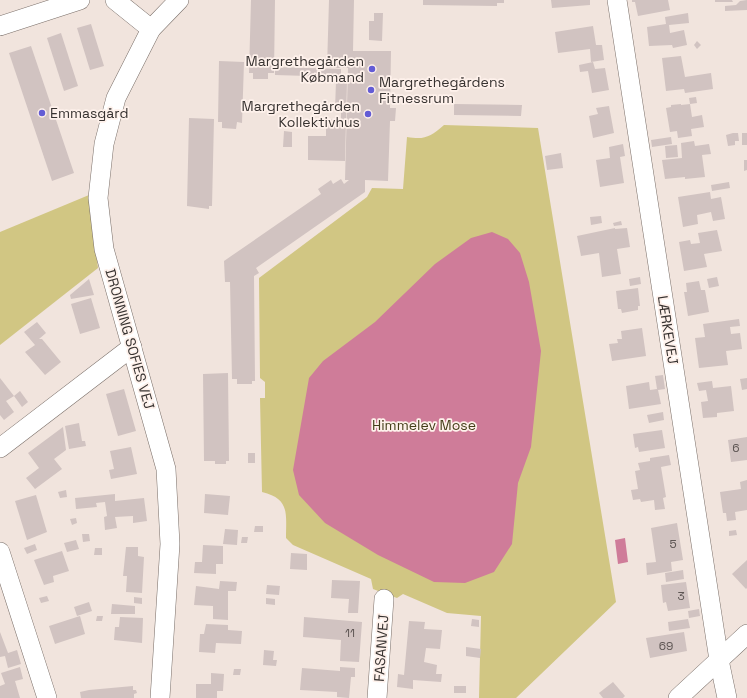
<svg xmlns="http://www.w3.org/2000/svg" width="747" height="698" font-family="'Space Grotesk',sans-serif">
<rect width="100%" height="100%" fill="#f1e4dd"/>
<g fill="#d1c683">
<path d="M 444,125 L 538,128 L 616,602 L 516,698 L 479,698 L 481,616 L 447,613 L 403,594 L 397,598 L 373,589 L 371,579 L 293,545 L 286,538 C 286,513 290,499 262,492 L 260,398 L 265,398 L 265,382 L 260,378 L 259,278 L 367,197 L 372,188 L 403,189 L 407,137 C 425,140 430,137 444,125 Z"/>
<path d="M 89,195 L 98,268 L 0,345 L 0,232 Z"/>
</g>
<g fill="#cf7c99">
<path d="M 492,232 L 508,239 L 520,253 L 529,282 L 541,351 L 531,447 L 518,483 L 512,544 L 494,572 L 465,583 L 434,582 L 378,555 L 325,523 L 299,495 L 293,470 L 309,378 L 323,361 L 375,322 L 435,264 L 471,238 Z"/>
<path d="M 625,538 L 628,562 L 618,564 L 615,540 Z"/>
</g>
<g fill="#d1c3c1">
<path d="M 251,0 L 275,0 L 274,73 L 268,73 L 268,79 L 253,79 L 253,73 L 249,73 Z"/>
<path d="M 329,0 L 354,0 L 353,51 L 391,51 L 390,108 L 396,108 L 395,121 L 390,121 L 388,181 L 365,180 L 365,192 L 256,268 L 259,273 L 254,276 L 255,381 L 252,381 L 252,384 L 237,384 L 237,379 L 232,379 L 230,282 L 225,282 L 224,261 L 321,194 L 318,189 L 331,180 L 333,184 L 341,179 L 344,184 L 349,180 L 345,180 L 348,68 L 327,68 Z"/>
<path d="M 423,0 L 504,0 L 504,3 L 497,3 L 497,6 L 423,5 Z"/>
<path d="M 551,0 L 590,0 L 590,5 L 552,8 Z"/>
<path d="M 632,0 L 668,0 L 670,10 L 638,16 L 635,2 L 632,2 Z"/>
<path d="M 715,0 L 732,0 L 733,2 L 715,2 Z"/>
<path d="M 747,0 L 747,10 L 725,11 L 725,6 L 736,5 L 740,1 Z"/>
<path d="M 374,13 L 383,13 L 382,41 L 369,40 L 369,21 L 374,21 Z"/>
<path d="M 688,13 L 689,23 L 669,25 L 670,33 L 684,30 L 687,45 L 673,48 L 672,45 L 649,46 L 647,27 L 666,24 L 665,17 Z"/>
<path d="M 91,24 L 104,66 L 90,70 L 77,28 Z"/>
<path d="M 593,26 L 596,45 L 602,45 L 604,60 L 591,62 L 590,49 L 558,53 L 555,32 Z"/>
<path d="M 61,33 L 78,86 L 64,91 L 47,38 Z"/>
<path d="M 697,41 L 701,45 L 697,49 L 694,45 Z"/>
<path d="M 31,46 L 74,173 L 52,181 L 9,53 Z"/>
<path d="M 681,56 L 685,77 L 711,73 L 713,89 L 685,93 L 684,89 L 666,91 L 662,58 Z"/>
<path d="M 219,61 L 244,62 L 242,123 L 237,122 L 236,129 L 222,128 L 222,122 L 218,122 Z"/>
<path d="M 593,62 L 595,69 L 605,68 L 609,90 L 592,93 L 588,71 L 580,72 L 579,65 Z"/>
<path d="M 275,67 L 341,69 L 341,77 L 275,75 Z"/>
<path d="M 336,81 L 347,81 L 345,161 L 308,160 L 308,136 L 326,136 L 326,119 L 341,120 L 341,110 L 335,110 Z"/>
<path d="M 696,97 L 697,103 L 690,104 L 689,98 Z"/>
<path d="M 454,104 L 522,105 L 521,116 L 454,115 Z"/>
<path d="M 681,104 L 681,105 L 690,104 L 692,117 L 702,115 L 704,127 L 691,129 L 692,136 L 678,138 L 677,131 L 670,132 L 666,108 L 671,107 L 671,105 Z"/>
<path d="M 609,106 L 614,133 L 593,138 L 589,116 L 598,114 L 596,108 Z"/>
<path d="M 189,118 L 214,119 L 212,206 L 209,206 L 209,209 L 187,206 Z"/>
<path d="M 284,131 L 292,132 L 292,147 L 283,147 Z"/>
<path d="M 733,133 L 738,133 L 739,141 L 735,141 L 735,145 L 728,146 L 726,135 Z"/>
<rect x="742" y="133" width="5" height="12"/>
<path d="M 671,137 L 672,144 L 652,147 L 651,140 Z"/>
<path d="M 694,141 L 695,146 L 709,144 L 711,154 L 702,155 L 705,177 L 685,179 L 685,177 L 665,179 L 662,160 L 682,158 L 681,143 Z"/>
<path d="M 623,144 L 625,156 L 620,157 L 624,183 L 600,187 L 596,160 L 610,158 L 609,147 Z"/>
<path d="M 677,145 L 678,157 L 666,158 L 665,146 Z"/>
<path d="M 561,153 L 563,168 L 547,170 L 545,156 Z"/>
<path d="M 744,160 L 747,160 L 747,170 L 744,171 Z"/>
<path d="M 729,182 L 730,188 L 712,191 L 711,185 Z"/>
<path d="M 710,192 L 711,199 L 721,197 L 725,219 L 713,221 L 711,212 L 697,215 L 698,224 L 683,227 L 678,197 Z"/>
<path d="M 601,216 L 602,223 L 591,225 L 590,217 Z"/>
<path d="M 621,221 L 622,225 L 614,226 L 613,223 Z"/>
<path d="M 615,228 L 615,229 L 627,228 L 630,247 L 617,249 L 621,274 L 602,277 L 599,253 L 581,256 L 577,236 Z"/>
<path d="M 717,230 L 722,251 L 704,254 L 707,267 L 684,271 L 679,242 L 690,240 L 691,244 L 700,243 L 698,233 Z"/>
<path d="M 640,277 L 641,284 L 630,286 L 629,279 Z"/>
<path d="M 717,277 L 719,286 L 709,288 L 707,279 Z"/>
<path d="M 89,279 L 94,295 L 71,299 L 70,295 Z"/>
<path d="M 699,281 L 701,290 L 705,290 L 709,312 L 688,316 L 684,292 L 687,292 L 686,283 Z"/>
<path d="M 638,288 L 640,306 L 638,306 L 638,310 L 622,313 L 621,309 L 618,309 L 616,291 Z"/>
<path d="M 91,298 L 100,328 L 80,334 L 71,304 Z"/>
<path d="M 739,319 L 740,326 L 730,327 L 731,334 L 740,333 L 742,349 L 726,351 L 728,365 L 699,368 L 695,338 L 705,337 L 703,324 Z"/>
<path d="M 37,322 L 46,333 L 39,339 L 42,339 L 61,362 L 45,375 L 25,352 L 35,345 L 24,332 Z"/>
<path d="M 642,328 L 646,356 L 612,361 L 609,344 L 618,343 L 617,339 L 622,339 L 621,331 Z"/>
<path d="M 228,373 L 229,461 L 226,461 L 226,464 L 215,464 L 215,461 L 204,461 L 203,374 Z"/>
<path d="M 663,375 L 665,389 L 658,390 L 661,404 L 629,409 L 626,386 L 649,382 L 650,390 L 657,389 L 655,376 Z"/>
<path d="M 0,378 L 14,396 L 6,401 L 14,412 L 4,420 L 0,415 Z"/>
<path d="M 747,378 L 747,389 L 742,390 L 740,379 Z"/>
<path d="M 712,381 L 713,388 L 731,386 L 734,411 L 717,413 L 717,417 L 703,418 L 701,402 L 708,401 L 706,390 L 699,391 L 697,383 Z"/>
<path d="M 124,389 L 136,431 L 118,436 L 106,394 Z"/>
<path d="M 20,391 L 28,402 L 22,407 L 14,396 Z"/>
<path d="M 663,412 L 664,420 L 649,423 L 647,415 Z"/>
<path d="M 79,423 L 82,441 L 85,441 L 86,446 L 69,449 L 65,426 Z"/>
<path d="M 63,427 L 66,450 L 54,459 L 62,469 L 35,489 L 26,478 L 39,468 L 28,453 Z"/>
<path d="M 662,430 L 665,448 L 639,452 L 638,447 L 635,448 L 633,434 Z"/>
<path d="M 747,437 L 747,460 L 731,462 L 728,440 Z"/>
<path d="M 131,447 L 137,474 L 111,479 L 109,470 L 114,469 L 110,451 Z"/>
<rect x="248" y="453" width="7" height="10"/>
<path d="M 669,455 L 671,465 L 661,467 L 666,497 L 663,498 L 665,509 L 655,510 L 654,500 L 641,502 L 640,499 L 633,500 L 631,490 L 638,489 L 635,471 L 640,470 L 638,463 L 650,461 L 650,458 Z"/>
<path d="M 747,480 L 747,510 L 735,512 L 736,520 L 727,521 L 726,513 L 723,513 L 720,492 L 741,489 L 740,482 Z"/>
<path d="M 66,490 L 67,497 L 60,498 L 58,492 Z"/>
<path d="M 115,494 L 115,501 L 144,498 L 147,521 L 133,523 L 133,516 L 115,517 L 117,528 L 105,530 L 104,517 L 107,516 L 105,502 L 96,503 L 97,507 L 76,509 L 75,498 Z"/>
<path d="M 205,494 L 230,496 L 228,515 L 204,513 Z"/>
<path d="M 36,495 L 47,532 L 27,540 L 15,501 Z"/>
<path d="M 76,518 L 77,523 L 72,525 L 70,519 Z"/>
<path d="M 677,523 L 683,560 L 671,562 L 672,571 L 647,575 L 646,563 L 656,562 L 651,528 Z"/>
<path d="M 255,526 L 263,526 L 263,532 L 254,532 Z"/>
<path d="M 225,529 L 238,530 L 237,545 L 223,544 Z"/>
<path d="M 736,530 L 737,535 L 729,536 L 729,531 Z"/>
<path d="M 82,534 L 89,534 L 90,541 L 83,542 Z"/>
<path d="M 242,537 L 248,537 L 247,543 L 241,543 Z"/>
<path d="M 76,540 L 79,549 L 67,552 L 64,543 Z"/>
<path d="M 35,544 L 37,550 L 27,554 L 24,548 Z"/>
<path d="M 203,545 L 223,546 L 223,564 L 216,564 L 216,574 L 194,573 L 195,562 L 202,562 Z"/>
<path d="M 126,547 L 138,547 L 138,556 L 144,557 L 142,593 L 126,592 L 127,576 L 123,576 Z"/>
<path d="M 95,548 L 102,548 L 102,555 L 94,555 Z"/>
<path d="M 62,551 L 69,571 L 53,576 L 54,582 L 44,585 L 34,560 Z"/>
<path d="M 291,553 L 307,554 L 307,570 L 290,569 Z"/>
<path d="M 747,560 L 747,588 L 746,589 L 732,574 Z"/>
<path d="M 683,570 L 684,579 L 666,582 L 665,573 Z"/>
<path d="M 332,580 L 360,581 L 358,613 L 348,613 L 349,599 L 331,598 Z"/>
<path d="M 220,581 L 237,582 L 236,591 L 228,591 L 228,620 L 213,619 L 213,606 L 194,605 L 196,586 L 219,589 Z"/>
<path d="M 686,582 L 690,608 L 668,611 L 666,602 L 663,603 L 661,585 Z"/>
<path d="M 267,585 L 280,586 L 279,595 L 266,594 Z"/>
<path d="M 47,596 L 49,601 L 41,603 L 39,598 Z"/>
<path d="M 134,597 L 142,598 L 142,604 L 134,603 Z"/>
<path d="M 266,598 L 275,599 L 275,605 L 266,604 Z"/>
<path d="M 89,602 L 92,611 L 77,616 L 74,607 Z"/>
<path d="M 112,604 L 135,606 L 135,614 L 111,614 Z"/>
<path d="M 699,609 L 700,616 L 689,618 L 688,611 Z"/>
<path d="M 80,616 L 85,634 L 55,644 L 49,626 Z"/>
<path d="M 97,616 L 103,616 L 102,621 L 96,621 Z"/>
<path d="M 120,617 L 143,618 L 142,643 L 114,640 L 115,627 L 119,627 Z"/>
<path d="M 304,617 L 362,622 L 359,662 L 340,661 L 341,640 L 303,637 Z"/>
<path d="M 472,619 L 479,620 L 479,627 L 471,626 Z"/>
<path d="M 688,619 L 690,628 L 669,631 L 668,622 Z"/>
<path d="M 409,621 L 425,622 L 424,629 L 442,630 L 440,649 L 426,648 L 424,662 L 437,665 L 436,674 L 442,674 L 441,682 L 413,680 L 413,689 L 397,687 L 398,674 L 404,675 Z"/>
<path d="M 206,624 L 228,625 L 228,630 L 242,631 L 241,644 L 216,643 L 215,653 L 199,652 L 200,634 L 204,634 Z"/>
<path d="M 0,632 L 8,653 L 17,650 L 21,664 L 8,668 L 5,656 L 0,657 Z"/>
<path d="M 684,632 L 687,651 L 650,658 L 646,638 Z"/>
<path d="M 466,647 L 481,649 L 480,658 L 466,656 Z"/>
<path d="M 264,650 L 274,651 L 273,660 L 277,660 L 276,666 L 263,665 Z"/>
<path d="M 20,667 L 23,679 L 15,681 L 20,698 L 0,698 L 0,686 L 5,684 L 1,673 Z"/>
<path d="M 340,667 L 355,668 L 355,677 L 351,677 L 349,698 L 337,697 L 337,692 L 300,690 L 302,668 L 340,671 Z"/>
<path d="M 234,669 L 241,669 L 240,675 L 233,675 Z"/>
<path d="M 211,673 L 224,674 L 223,691 L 217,691 L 217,698 L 196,698 L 196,684 L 211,684 Z"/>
<path d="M 613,682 L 625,696 L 623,698 L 603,698 L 599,693 Z"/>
<path d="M 133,686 L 133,690 L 136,690 L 137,693 L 134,694 L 134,698 L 81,698 L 80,692 L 89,690 Z"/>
<rect x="454" y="686" width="12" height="7"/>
</g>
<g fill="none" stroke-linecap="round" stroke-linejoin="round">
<g stroke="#7a6f69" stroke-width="20">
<g id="minor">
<path d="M 115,0 L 151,29"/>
<path d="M 617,0 L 719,660 L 727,698"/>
<path d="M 0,26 L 80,0"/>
<path d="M 0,448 L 132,347"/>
<path d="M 0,552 L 47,698"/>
<path d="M 160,698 L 170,544 L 166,469 L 104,249 L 98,198 L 104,144 L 116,98 L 151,29 L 179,0"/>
<path d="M 377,698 L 384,599"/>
<path d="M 678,698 L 747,634"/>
</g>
</g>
<use href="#minor" stroke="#fff" stroke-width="19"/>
</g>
<g fill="#635cd5" stroke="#fef1eb" stroke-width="1.5">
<circle cx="372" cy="69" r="4"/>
<circle cx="371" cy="90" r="4"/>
<circle cx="42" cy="113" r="4"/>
<circle cx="368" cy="114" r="4"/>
</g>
<g text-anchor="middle" stroke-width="3.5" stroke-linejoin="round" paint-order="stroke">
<g font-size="12" fill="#5e5654">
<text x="736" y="452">6</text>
<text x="673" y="548">5</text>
<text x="681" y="600">3</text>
<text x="350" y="637">11</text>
<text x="666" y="650">69</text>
</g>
<g font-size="14" fill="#373230" stroke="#fef1eb" text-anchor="end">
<text x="364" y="66">Margrethegården<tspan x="364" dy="16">Købmand</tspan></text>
<text x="379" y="87" text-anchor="start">Margrethegårdens<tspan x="379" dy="16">Fitnessrum</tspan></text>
<text x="360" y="111">Margrethegården<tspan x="360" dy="16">Kollektivhus</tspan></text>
<text x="50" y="118" text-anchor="start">Emmasgård</text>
</g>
<g font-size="14" fill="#373230" stroke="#fef1eb">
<text transform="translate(668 330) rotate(81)" y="5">LÆRKEVEJ</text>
<text transform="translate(130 339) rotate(74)" y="5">DRONNING SOFIES VEJ</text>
<text transform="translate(381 648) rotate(-86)" y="5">FASANVEJ</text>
</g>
<g font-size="14" fill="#443e19" stroke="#fef1eb">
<text x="424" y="430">Himmelev Mose</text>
</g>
</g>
</svg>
